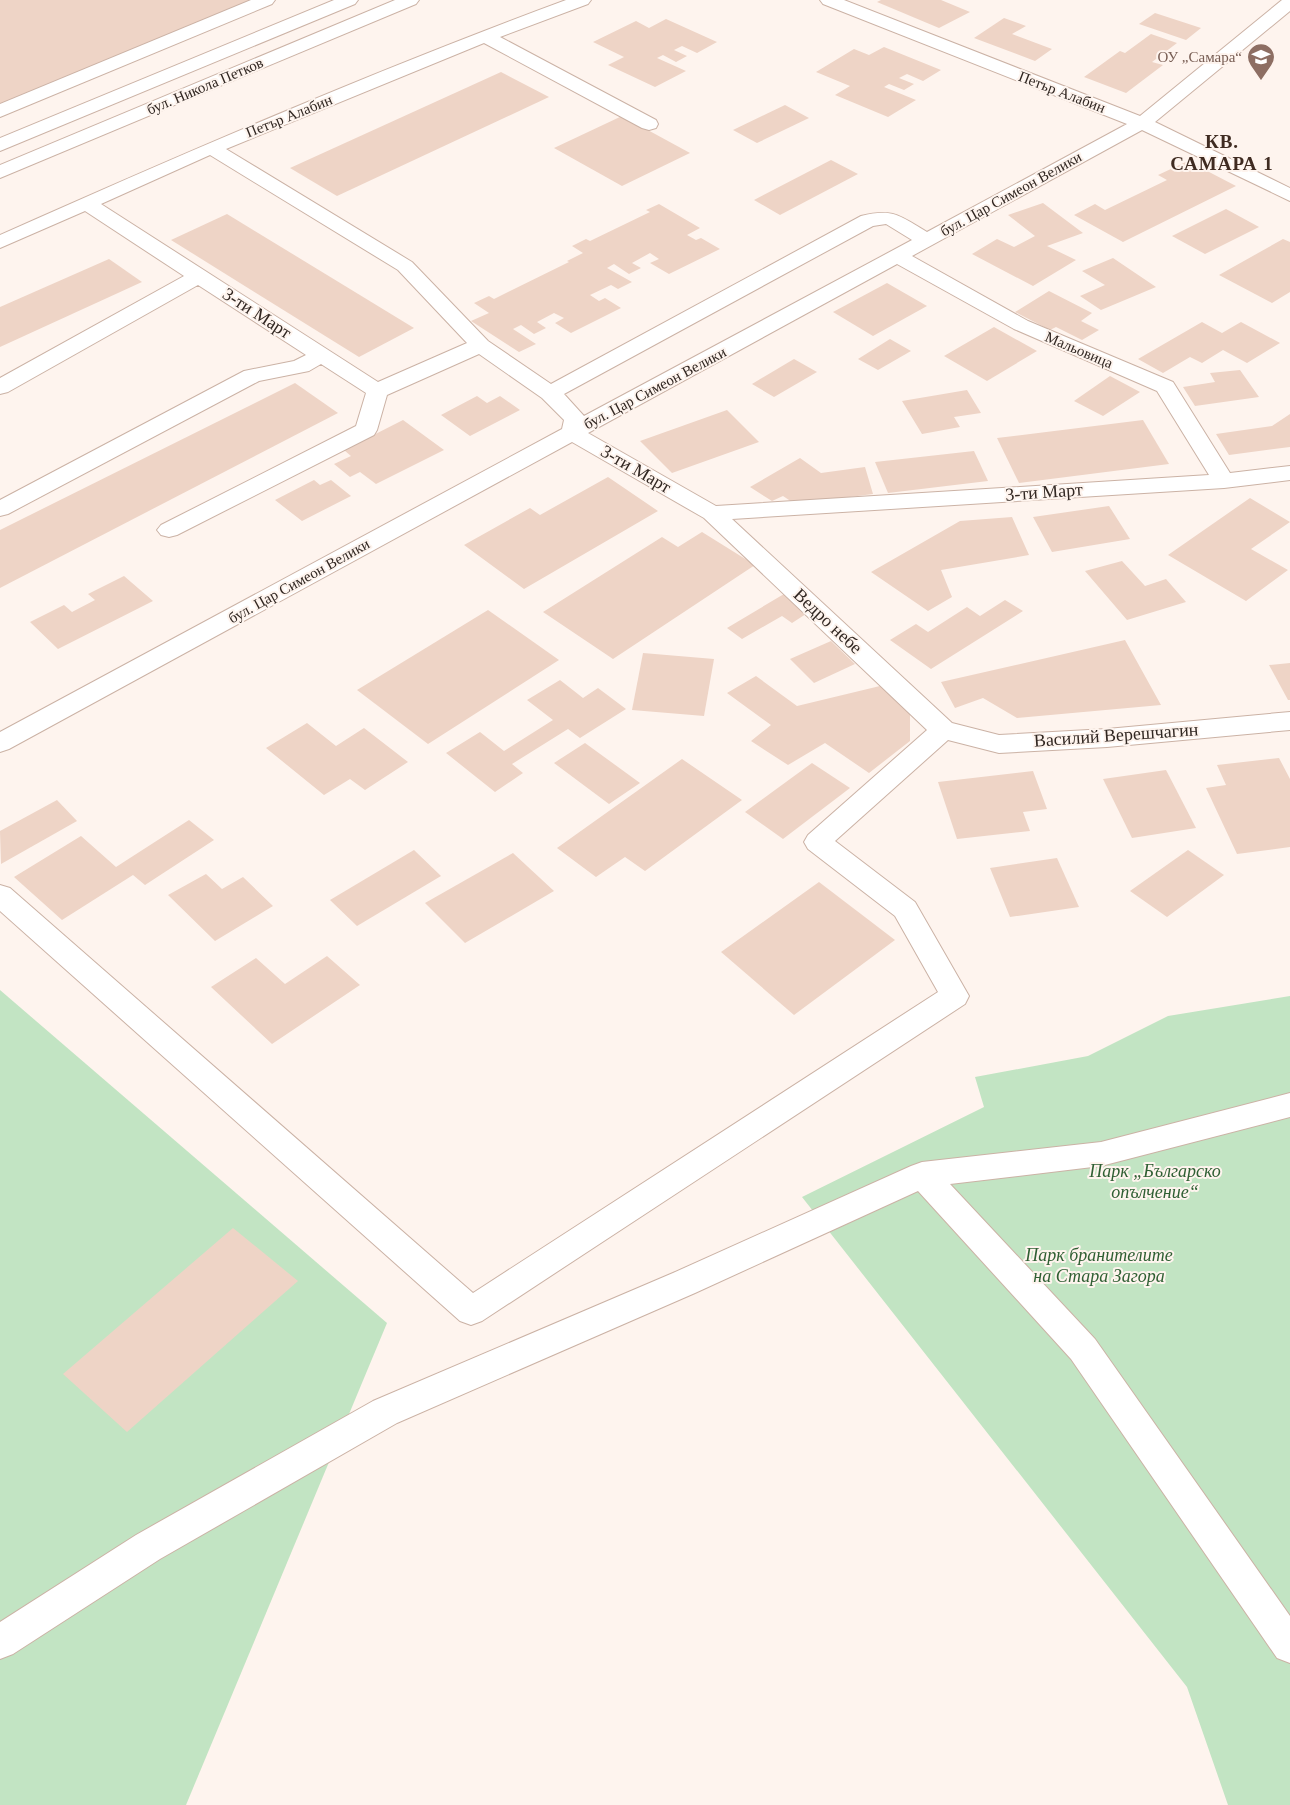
<svg xmlns="http://www.w3.org/2000/svg" width="1290" height="1805" font-family="Georgia,serif">
<rect width="100%" height="100%" fill="#fef4ee"/>
<g fill="#c2e4c3">
<path d="M 0,990 L 387,1323 L 186,1805 L 0,1805 Z"/>
<path d="M 1290,996 L 1290,1805 L 1228,1805 L 1187,1687 L 802,1197 L 984,1107 L 975,1077 L 1088,1056 L 1168,1016 Z"/>
</g>
<g fill="#eed4c6">
<path d="M 0,0 L 256,0 L 0,107 Z"/>
<path d="M 881,0 L 941,0 L 970,12 L 939,28 L 877,2 Z"/>
<path d="M 1155,13 L 1201,28 L 1186,40 L 1139,24 Z"/>
<path d="M 1004,18 L 1026,26 L 1012,34 L 1052,49 L 1035,61 L 974,38 Z"/>
<path d="M 666,19 L 717,42 L 697,53 L 682,46 L 674,50 L 687,56 L 676,62 L 663,55 L 657,58 L 686,71 L 655,87 L 608,65 L 624,57 L 593,42 L 636,21 L 649,28 Z"/>
<path d="M 1151,34 L 1177,43 L 1152,62 L 1163,65 L 1126,93 L 1084,77 L 1120,51 L 1125,53 Z"/>
<path d="M 884,47 L 941,70 L 923,81 L 907,74 L 899,78 L 914,84 L 904,90 L 889,84 L 884,87 L 916,100 L 888,117 L 835,95 L 850,86 L 816,72 L 854,49 L 869,55 Z"/>
<path d="M 501,72 L 549,97 L 337,196 L 290,168 Z"/>
<path d="M 785,105 L 809,118 L 757,143 L 733,130 Z"/>
<path d="M 622,116 L 690,153 L 622,186 L 554,148 Z"/>
<path d="M 831,160 L 858,174 L 780,215 L 754,200 Z"/>
<path d="M 1188,161 L 1236,186 L 1123,242 L 1074,215 L 1095,204 L 1105,210 L 1167,180 L 1158,175 Z"/>
<path d="M 1043,203 L 1083,233 L 1047,246 L 1076,260 L 1033,286 L 972,254 L 997,239 L 1014,247 L 1035,236 L 1008,215 Z"/>
<path d="M 659,204 L 700,228 L 687,235 L 696,240 L 701,238 L 720,249 L 669,274 L 650,263 L 659,259 L 650,253 L 632,263 L 641,268 L 629,274 L 614,264 L 607,268 L 632,282 L 618,289 L 611,285 L 590,295 L 599,301 L 605,298 L 621,308 L 571,333 L 555,323 L 564,318 L 554,313 L 537,322 L 546,328 L 534,334 L 521,325 L 513,329 L 536,344 L 519,352 L 471,321 L 489,313 L 474,303 L 489,296 L 494,299 L 569,262 L 567,261 L 583,253 L 572,246 L 586,239 L 590,241 L 650,212 L 646,210 Z"/>
<path d="M 1226,209 L 1259,227 L 1205,254 L 1172,236 Z"/>
<path d="M 227,214 L 414,328 L 359,357 L 171,240 Z"/>
<path d="M 1283,239 L 1290,242 L 1290,292 L 1272,303 L 1219,275 Z"/>
<path d="M 1113,258 L 1156,287 L 1101,310 L 1080,296 L 1105,285 L 1082,271 Z"/>
<path d="M 109,259 L 142,282 L 0,347 L 0,307 Z"/>
<path d="M 887,283 L 927,306 L 873,336 L 833,312 Z"/>
<path d="M 1049,291 L 1092,313 L 1081,321 L 1099,330 L 1082,340 L 1056,327 L 1050,330 L 1015,312 Z"/>
<path d="M 1202,322 L 1222,333 L 1241,322 L 1280,343 L 1247,363 L 1223,350 L 1202,363 L 1190,357 L 1163,373 L 1138,359 Z"/>
<path d="M 994,327 L 1037,351 L 987,381 L 944,356 Z"/>
<path d="M 890,339 L 911,351 L 878,370 L 858,359 Z"/>
<path d="M 794,359 L 817,372 L 774,397 L 752,384 Z"/>
<path d="M 1240,370 L 1259,397 L 1195,406 L 1183,387 L 1215,382 L 1210,373 Z"/>
<path d="M 1110,376 L 1140,392 L 1103,416 L 1074,401 Z"/>
<path d="M 295,383 L 338,413 L 0,588 L 0,530 Z"/>
<path d="M 967,390 L 981,413 L 954,417 L 960,427 L 922,434 L 902,401 Z"/>
<path d="M 477,396 L 487,403 L 500,396 L 520,410 L 470,436 L 441,415 Z"/>
<path d="M 727,410 L 759,442 L 672,473 L 640,441 Z"/>
<path d="M 1290,414 L 1290,447 L 1229,455 L 1216,434 L 1272,426 Z"/>
<path d="M 403,420 L 444,450 L 376,484 L 360,472 L 350,477 L 334,464 L 351,456 L 344,450 Z"/>
<path d="M 1143,420 L 1169,464 L 1019,483 L 997,438 Z"/>
<path d="M 974,451 L 988,481 L 888,493 L 875,462 Z"/>
<path d="M 800,458 L 821,473 L 865,467 L 873,494 L 795,504 L 783,496 L 772,501 L 750,487 Z"/>
<path d="M 608,477 L 658,511 L 524,589 L 464,545 L 530,508 L 540,515 Z"/>
<path d="M 314,480 L 320,485 L 331,480 L 351,496 L 302,521 L 275,500 Z"/>
<path d="M 1250,498 L 1290,522 L 1251,549 L 1288,570 L 1246,601 L 1168,555 Z"/>
<path d="M 1109,506 L 1130,539 L 1052,552 L 1033,517 Z"/>
<path d="M 1012,517 L 1029,555 L 941,570 L 952,597 L 928,611 L 871,572 L 960,521 Z"/>
<path d="M 702,532 L 755,565 L 613,659 L 543,612 L 662,537 L 678,547 Z"/>
<path d="M 1122,561 L 1145,586 L 1166,579 L 1186,602 L 1127,620 L 1085,571 Z"/>
<path d="M 124,576 L 153,601 L 58,649 L 30,622 L 64,605 L 72,612 L 95,600 L 88,594 Z"/>
<path d="M 784,594 L 809,612 L 792,623 L 782,616 L 742,639 L 727,628 Z"/>
<path d="M 1005,600 L 1023,611 L 931,669 L 890,640 L 916,624 L 928,632 L 967,607 L 980,616 Z"/>
<path d="M 488,610 L 559,660 L 428,744 L 357,690 Z"/>
<path d="M 1125,640 L 1161,705 L 1017,718 L 983,698 L 955,708 L 941,682 Z"/>
<path d="M 831,641 L 855,664 L 814,683 L 790,659 Z"/>
<path d="M 643,653 L 714,659 L 704,716 L 632,710 Z"/>
<path d="M 1290,663 L 1290,700 L 1288,700 L 1269,665 Z"/>
<path d="M 756,676 L 797,706 L 880,686 L 910,710 L 910,741 L 869,773 L 825,743 L 788,765 L 751,741 L 771,725 L 727,693 Z"/>
<path d="M 560,680 L 583,698 L 598,688 L 626,709 L 580,738 L 568,729 L 512,764 L 523,773 L 495,792 L 446,753 L 480,732 L 504,751 L 553,720 L 527,700 Z"/>
<path d="M 307,723 L 336,746 L 364,728 L 408,762 L 365,790 L 350,779 L 324,795 L 266,748 Z"/>
<path d="M 585,743 L 640,783 L 609,804 L 554,763 Z"/>
<path d="M 1279,758 L 1290,779 L 1290,847 L 1237,854 L 1206,788 L 1226,785 L 1217,765 Z"/>
<path d="M 682,759 L 742,800 L 645,871 L 625,857 L 596,877 L 557,848 Z"/>
<path d="M 812,763 L 850,788 L 783,839 L 745,812 Z"/>
<path d="M 1166,770 L 1196,828 L 1132,838 L 1103,779 Z"/>
<path d="M 1033,771 L 1047,809 L 1023,812 L 1030,831 L 957,839 L 938,782 Z"/>
<path d="M 57,800 L 77,821 L 1,864 L 0,831 Z"/>
<path d="M 189,820 L 214,840 L 145,885 L 133,875 L 62,920 L 14,877 L 81,836 L 116,867 Z"/>
<path d="M 414,850 L 441,876 L 357,926 L 330,900 Z"/>
<path d="M 1188,850 L 1224,875 L 1167,917 L 1130,891 Z"/>
<path d="M 513,853 L 554,891 L 465,943 L 425,903 Z"/>
<path d="M 1057,858 L 1079,907 L 1010,917 L 990,868 Z"/>
<path d="M 206,874 L 222,889 L 243,877 L 273,906 L 215,941 L 168,895 Z"/>
<path d="M 819,882 L 895,940 L 794,1015 L 721,952 Z"/>
<path d="M 327,956 L 360,985 L 272,1044 L 211,987 L 256,958 L 285,984 Z"/>
<path d="M 233,1228 L 298,1281 L 127,1432 L 63,1374 Z"/>
</g>
<g fill="none" stroke-linecap="round" stroke-linejoin="round">
<g stroke="#cbb2a5" stroke-width="2">
<g id="minor">
<path d="M 251,0 L 275,0 L 272,4 L 0,117 L 0,104 Z"/>
<path d="M 566,0 L 591,0 L 588,4 L 500,37 L 656,120 L 658,124 L 656,128 L 649,130 L 642,128 L 484,43 L 226,149 L 412,262 L 488,341 L 551,384 L 861,216 C 893,208 900,216 927,232 L 1127,124 L 823,4 L 820,0 L 844,0 L 1140,116 L 1282,0 L 1290,0 L 1290,11 L 1155,122 L 1290,188 L 1290,201 L 1142,130 L 912,256 L 1028,321 L 1173,382 L 1230,473 L 1290,466 L 1290,480 L 1224,488 L 732,519 L 952,723 L 999,735 L 1107,729 L 1290,712 L 1290,730 L 1107,747 L 999,753 L 948,740 L 835,841 L 915,902 L 969,996 L 965,1004 L 482,1321 L 471,1325 L 460,1321 L 0,911 L 0,885 L 10,888 L 473,1293 L 938,992 L 895,916 L 808,849 L 804,842 L 808,835 L 927,730 L 704,518 L 572,442 L 9,749 L 0,752 L 0,732 L 562,429 L 564,420 L 542,398 L 479,354 L 387,395 L 377,430 L 374,435 L 177,535 L 169,537 L 161,535 L 157,530 L 161,525 L 356,426 L 366,393 L 321,364 L 309,371 L 259,381 L 8,514 L 0,516 L 0,500 L 244,371 L 294,361 L 306,355 L 198,285 L 8,392 L 0,394 L 0,378 L 184,276 L 85,211 L 0,248 L 0,235 C 187,152 374,71 566,0 ZM 210,155 L 398,270 L 467,343 L 378,382 L 101,204 ZM 886,224 L 912,240 L 584,416 L 564,394 L 873,226 ZM 897,264 L 1014,329 L 1157,391 L 1209,475 L 716,506 L 588,433 Z"/>
<path d="M 1290,1093 L 1290,1117 L 1101,1166 L 950,1184 L 1095,1339 L 1290,1616 L 1290,1663 L 1277,1658 L 1071,1359 L 918,1191 L 695,1293 L 397,1423 L 160,1559 L 13,1654 L 0,1659 L 0,1622 L 136,1535 L 373,1401 L 673,1273 L 911,1166 L 922,1162 L 1101,1142 Z"/>
</g>
</g>
<g stroke="#cbb2a5" stroke-width="2">
<g id="major">
<path d="M 334,0 L 358,0 L 355,4 L 0,151 L 0,138 Z"/>
<path d="M 395,0 L 419,0 L 416,4 L 0,178 L 0,165 Z"/>
</g>
</g>
<use href="#minor" fill="#fff" fill-rule="evenodd"/>
<use href="#major" fill="#fff" fill-rule="evenodd"/>
</g>
<defs>
<g id="school-pin" transform="scale(1.4375)"><path d="M0 17L-7.5 6A9.5 9.5 0 1 1 7.5 6Z" fill="#8d6e63" stroke="#fef4ee"/><path d="M0-5L7-2L0 1L-7-2ZM-4 1L0 2.5L4 1V4Q0 6-4 4Z" fill="#fff"/></g>
</defs>
<g fill-rule="evenodd">
<use href="#school-pin" x="1261" y="57"/>
</g>
<g text-anchor="middle" stroke-width="4" stroke-linejoin="round" paint-order="stroke">
<g font-size="15" fill="#785e54" stroke="#fef4ee" text-anchor="end">
<text x="1242" y="62">ОУ „Самара“</text>
</g>
<g font-size="15" fill="#312722" stroke="#fef4ee">
<text transform="translate(205 86) rotate(-23)" y="5">бул. Никола Петков</text>
<text transform="translate(1062 92) rotate(21)" y="5">Петър Алабин</text>
<text transform="translate(289 116) rotate(-22)" y="5">Петър Алабин</text>
<text transform="translate(1011 194) rotate(-29)" y="5">бул. Цар Симеон Велики</text>
<text transform="translate(1079 350) rotate(23)" y="5">Мальовица</text>
<text transform="translate(655 388) rotate(-28)" y="5">бул. Цар Симеон Велики</text>
<text transform="translate(299 581) rotate(-29)" y="5">бул. Цар Симеон Велики</text>
</g>
<g font-size="18" fill="#312722" stroke="#fef4ee">
<text transform="translate(257 313) rotate(33)" y="6">3-ти Март</text>
<text transform="translate(636 469) rotate(30)" y="6">3-ти Март</text>
<text transform="translate(1044 492) rotate(-4)" y="6">3-ти Март</text>
<text transform="translate(828 621) rotate(43)" y="6">Ведро небе</text>
<text transform="translate(1116 735) rotate(-4)" y="6">Василий Верешчагин</text>
</g>
<g font-size="18" font-style="italic" fill="#2f5f33" stroke="#fef4ee">
<text x="1155" y="1177">Парк „Българско<tspan x="1155" dy="21">опълчение“</tspan></text>
<text x="1099" y="1261">Парк бранителите<tspan x="1099" dy="21">на Стара Загора</tspan></text>
</g>
<g font-size="19" font-weight="bold" letter-spacing="1" fill="#3f2b21" stroke="#fef4ee">
<text x="1222" y="148">КВ.<tspan x="1222" dy="22">САМАРА 1</tspan></text>
</g>
</g>
</svg>
